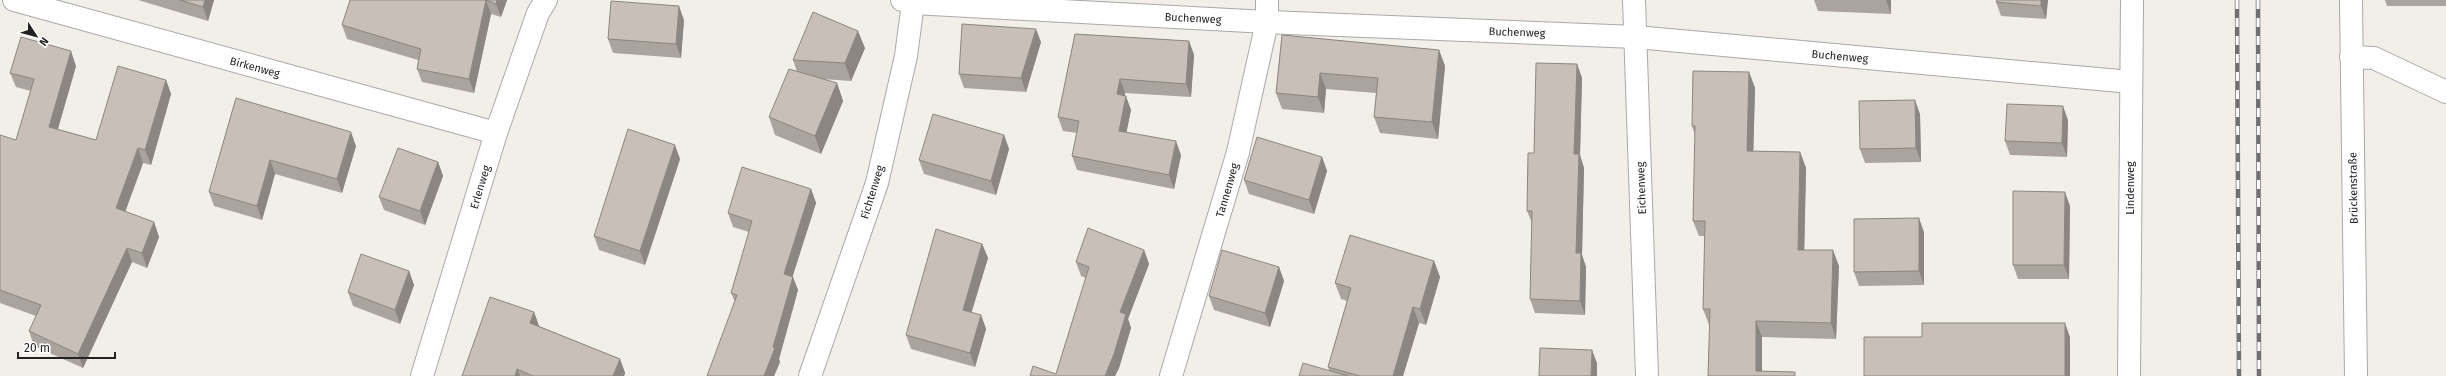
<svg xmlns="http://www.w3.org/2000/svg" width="2446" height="376" font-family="'Fira Sans',sans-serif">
<rect width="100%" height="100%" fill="#f2efe9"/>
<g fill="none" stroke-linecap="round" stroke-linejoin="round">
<g stroke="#a9a9a9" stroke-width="24">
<g id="minor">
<path d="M 14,0 L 496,133"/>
<path d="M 902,0 L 913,3 L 1267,22 L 1636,37 L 2131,82"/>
<path d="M 1634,0 L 1647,376"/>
<path d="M 2351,0 L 2356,376"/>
<path d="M 2351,57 L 2374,58 L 2446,92"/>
<path d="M 422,376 L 496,133 L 538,13 L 546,0"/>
<path d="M 810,376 L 877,183 L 906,56 L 913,3"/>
<path d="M 1171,376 L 1238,152 L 1267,22 L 1267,0"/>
<path d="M 2129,376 L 2132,0"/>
</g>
</g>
<use href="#minor" stroke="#fff" stroke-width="22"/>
<g stroke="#707070" stroke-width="4.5">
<g id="rail">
<path d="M 2237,0 L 2239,376"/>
<path d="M 2258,0 L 2259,376"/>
</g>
</g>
<use href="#rail" stroke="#fff" stroke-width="3" stroke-dasharray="9" stroke-linecap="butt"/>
</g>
<g fill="#aba49e">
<path d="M 138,0 L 214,0 L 208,21 Z"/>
<path d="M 350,0 L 507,0 L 501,17 L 491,14 L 474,93 L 422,82 L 417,69 L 418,60 L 347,39 L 342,25 Z"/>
<path d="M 1814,0 L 1891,0 L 1891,14 L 1818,11 Z"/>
<path d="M 2048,0 L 2046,19 L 2001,16 L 1996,2 Z"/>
<path d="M 2385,0 L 2446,0 L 2446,6 L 2387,6 Z"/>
<path d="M 684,20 L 681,58 L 613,53 L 608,39 Z"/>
<path d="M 1075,34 L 1189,41 L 1194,55 L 1191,97 L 1125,93 L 1125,96 L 1131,110 L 1126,132 L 1181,155 L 1174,189 L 1077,170 L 1072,156 L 1077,133 L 1063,131 L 1058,117 Z"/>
<path d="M 1282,35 L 1439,50 L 1445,66 L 1438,139 L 1380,133 L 1374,117 L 1376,93 L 1326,89 L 1324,113 L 1282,109 L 1276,93 Z"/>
<path d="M 1041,42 L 1026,92 L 964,88 L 959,74 Z"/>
<path d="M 865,48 L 851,81 L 822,79 L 837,83 L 843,101 L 821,154 L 775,135 L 769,117 L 797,72 L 793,60 Z"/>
<path d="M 1577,64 L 1582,78 L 1580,155 L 1584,168 L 1582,255 L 1586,267 L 1585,315 L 1535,313 L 1530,299 L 1532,223 L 1527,211 L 1534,153 Z"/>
<path d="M 76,66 L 58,129 L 96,140 L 166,80 L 171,94 L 151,165 L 143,163 L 125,212 L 154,222 L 159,237 L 147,268 L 132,262 L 83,368 L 34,346 L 29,331 L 36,316 L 0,303 L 0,135 L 16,140 L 31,91 L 16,87 L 10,73 Z"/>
<path d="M 1749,72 L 1755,88 L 1753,151 L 1800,152 L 1806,168 L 1804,250 L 1839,266 L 1836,339 L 1762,337 L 1708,376 L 1710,325 L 1709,325 L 1703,309 L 1705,236 L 1699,236 L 1693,221 L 1695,135 L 1692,126 Z"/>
<path d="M 236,98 L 356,146 L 342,193 L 275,174 L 262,220 L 214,206 L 209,192 Z"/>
<path d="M 1920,114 L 1921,162 L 1865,163 L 1860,149 Z"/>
<path d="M 2068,120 L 2067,157 L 2010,155 L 2005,141 Z"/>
<path d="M 1004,135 L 1009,149 L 996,195 L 924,174 L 919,160 Z"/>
<path d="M 1322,157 L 1327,171 L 1314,214 L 1249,194 L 1244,180 Z"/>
<path d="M 680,159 L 645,265 L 599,250 L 594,236 Z"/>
<path d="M 438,162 L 443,176 L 425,225 L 384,210 L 379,197 Z"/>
<path d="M 811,189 L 816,203 L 792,276 L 798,290 L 779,359 L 780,362 L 774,376 L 707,376 L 735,302 L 731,293 L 749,232 L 733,227 L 728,213 Z"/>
<path d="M 2070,206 L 2069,279 L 2018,279 L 2013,265 Z"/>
<path d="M 1924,232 L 1924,285 L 1859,286 L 1854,272 Z"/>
<path d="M 982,244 L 988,258 L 971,313 L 981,315 L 986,329 L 975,367 L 911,349 L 906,335 Z"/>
<path d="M 1144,250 L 1149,264 L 1128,319 L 1131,328 L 1119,368 L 1115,376 L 1030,376 L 1056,374 L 1086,278 L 1081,276 L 1076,262 Z"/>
<path d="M 1434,261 L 1440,277 L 1426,325 L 1419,323 L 1403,376 L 1299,376 L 1329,370 L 1328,367 L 1347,301 L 1341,299 L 1335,283 Z"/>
<path d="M 1279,267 L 1284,281 L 1270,327 L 1214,310 L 1209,296 Z"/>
<path d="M 409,271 L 414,285 L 400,324 L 353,306 L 348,292 Z"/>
<path d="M 534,312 L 539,326 L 620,359 L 625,373 L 624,376 L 462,376 Z"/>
</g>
<g fill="#8b8681">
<path d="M 205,0 L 214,0 L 208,21 L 203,7 Z"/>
<path d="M 486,0 L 491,14 L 474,93 L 469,79 Z"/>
<path d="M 497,0 L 507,0 L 501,17 L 496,4 Z"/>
<path d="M 1886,0 L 1891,0 L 1891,14 Z"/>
<path d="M 2041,0 L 2048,0 L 2046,19 L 2041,6 Z"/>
<path d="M 679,6 L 684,20 L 681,58 L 676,44 Z"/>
<path d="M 1036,29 L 1041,42 L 1026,92 L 1021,78 Z"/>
<path d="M 858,31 L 865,48 L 851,81 L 845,63 Z"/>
<path d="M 1189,41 L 1194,55 L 1191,97 L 1186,84 Z"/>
<path d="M 1439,50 L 1445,66 L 1438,139 L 1432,122 Z"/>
<path d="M 71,51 L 76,66 L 54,142 L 49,127 Z"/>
<path d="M 1577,64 L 1582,78 L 1580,155 L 1584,168 L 1582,255 L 1586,267 L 1585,315 L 1580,301 L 1576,253 L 1574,154 Z"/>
<path d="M 1749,72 L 1755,88 L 1753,167 L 1747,151 Z"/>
<path d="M 1320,73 L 1326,89 L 1324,113 L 1318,97 Z"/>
<path d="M 1120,79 L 1125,93 L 1122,108 L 1117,94 Z"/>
<path d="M 166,80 L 171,94 L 151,165 L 145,150 Z"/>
<path d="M 837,83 L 843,101 L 821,154 L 815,136 Z"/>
<path d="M 1126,96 L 1131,110 L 1124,145 L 1119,131 Z"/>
<path d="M 1915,100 L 1920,114 L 1921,162 L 1916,148 Z"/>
<path d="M 2063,106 L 2068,120 L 2067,157 L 2062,143 Z"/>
<path d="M 351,132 L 356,146 L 342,193 L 337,179 Z"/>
<path d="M 1004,135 L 1009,149 L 996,195 L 991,181 Z"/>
<path d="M 1176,141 L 1181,155 L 1174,189 L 1169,175 Z"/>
<path d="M 675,145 L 680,159 L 645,265 L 640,251 Z"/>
<path d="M 138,148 L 143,163 L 121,223 L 116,208 Z"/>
<path d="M 1800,152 L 1806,168 L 1804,265 L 1798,250 Z"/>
<path d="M 1322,157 L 1327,171 L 1314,214 L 1309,200 Z"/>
<path d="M 270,160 L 275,174 L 262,220 L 257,206 Z"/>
<path d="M 438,162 L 443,176 L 425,225 L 420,211 Z"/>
<path d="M 811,189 L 816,203 L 789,288 L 784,274 Z"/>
<path d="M 2065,192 L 2070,206 L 2069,279 L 2064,265 Z"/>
<path d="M 1919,218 L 1924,232 L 1924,285 L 1919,271 Z"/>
<path d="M 154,222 L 159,237 L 147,268 L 142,253 Z"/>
<path d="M 982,244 L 988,258 L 968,324 L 963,310 Z"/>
<path d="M 127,248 L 132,262 L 83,368 L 78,354 Z"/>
<path d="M 1144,250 L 1149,264 L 1128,319 L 1131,328 L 1119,368 L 1115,376 L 1105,376 L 1120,312 Z"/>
<path d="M 1833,250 L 1839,266 L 1836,339 L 1831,323 Z"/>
<path d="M 1434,261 L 1440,277 L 1426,325 L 1420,309 Z"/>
<path d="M 1279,267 L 1284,281 L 1270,327 L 1265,313 Z"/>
<path d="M 409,271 L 414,285 L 400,324 L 395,310 Z"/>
<path d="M 793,277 L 798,290 L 779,359 L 780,362 L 774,376 L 764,376 Z"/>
<path d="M 1413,307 L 1419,323 L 1403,376 L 1393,376 Z"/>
<path d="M 534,312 L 539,326 L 535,337 L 530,323 Z"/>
<path d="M 981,315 L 986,329 L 975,367 L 970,353 Z"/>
<path d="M 1756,321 L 1762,337 L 1762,376 L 1756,371 Z"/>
<path d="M 2065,323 L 2070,337 L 2070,376 L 2065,376 Z"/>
<path d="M 1592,350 L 1597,363 L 1597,376 L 1591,376 Z"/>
<path d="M 620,359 L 625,373 L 624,376 L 613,376 Z"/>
<path d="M 517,369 L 520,376 L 515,376 Z"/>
</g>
<g fill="#c7bfb8" stroke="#8b8681">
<path d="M 180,0 L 205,0 L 203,7 Z"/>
<path d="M 350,0 L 497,0 L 496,4 L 486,0 L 469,79 L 417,69 L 421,49 L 342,25 Z"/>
<path d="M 1997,0 L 2041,0 L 2041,6 L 1996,2 Z"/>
<path d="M 611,1 L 679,6 L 676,44 L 608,39 Z"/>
<path d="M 813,12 L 858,31 L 845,63 L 793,60 Z"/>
<path d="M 962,24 L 1036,29 L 1021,78 L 959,74 Z"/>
<path d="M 1075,34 L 1189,41 L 1186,84 L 1120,79 L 1117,94 L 1126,96 L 1119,131 L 1176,141 L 1169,175 L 1072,156 L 1079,121 L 1058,117 Z"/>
<path d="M 1282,35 L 1439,50 L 1432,122 L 1374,117 L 1378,78 L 1320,73 L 1318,97 L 1276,93 Z"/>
<path d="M 21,37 L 71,51 L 49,127 L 96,140 L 118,66 L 166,80 L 145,150 L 138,148 L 116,208 L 154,222 L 142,253 L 127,248 L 78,354 L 29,331 L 41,305 L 0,290 L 0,135 L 16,140 L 34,79 L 10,73 Z"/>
<path d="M 1536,63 L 1577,64 L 1574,154 L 1579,154 L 1576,253 L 1581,253 L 1580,301 L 1530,299 L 1532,211 L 1527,211 L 1528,153 L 1534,153 Z"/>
<path d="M 789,69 L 837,83 L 815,136 L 769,117 Z"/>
<path d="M 1693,71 L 1749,72 L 1747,151 L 1800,152 L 1798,250 L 1833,250 L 1831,323 L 1756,321 L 1756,371 L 1795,372 L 1795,376 L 1708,376 L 1710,309 L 1703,309 L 1705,221 L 1693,221 L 1695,126 L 1692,126 Z"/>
<path d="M 236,98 L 351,132 L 337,179 L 270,160 L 257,206 L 209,192 Z"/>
<path d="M 1915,100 L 1916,148 L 1860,149 L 1859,101 Z"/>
<path d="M 2007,104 L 2063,106 L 2062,143 L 2005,141 Z"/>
<path d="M 933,114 L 1004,135 L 991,181 L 919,160 Z"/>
<path d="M 628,129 L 675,145 L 640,251 L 594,236 Z"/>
<path d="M 1257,137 L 1322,157 L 1309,200 L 1244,180 Z"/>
<path d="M 398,148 L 438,162 L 420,211 L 379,197 Z"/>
<path d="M 742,167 L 811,189 L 784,274 L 793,277 L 773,347 L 775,348 L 764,376 L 707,376 L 737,295 L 731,293 L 752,221 L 728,213 Z"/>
<path d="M 2013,191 L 2065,192 L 2064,265 L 2013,265 Z"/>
<path d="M 1919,218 L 1919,271 L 1854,272 L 1854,219 Z"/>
<path d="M 1088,228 L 1144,250 L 1120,312 L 1126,314 L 1114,354 L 1105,376 L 1030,376 L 1033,366 L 1056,374 L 1089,267 L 1076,262 Z"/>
<path d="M 936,229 L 982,244 L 963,310 L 981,315 L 970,353 L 906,335 Z"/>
<path d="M 1350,235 L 1434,261 L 1420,309 L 1413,307 L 1393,376 L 1360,376 L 1328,367 L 1351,288 L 1335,283 Z"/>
<path d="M 1222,250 L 1279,267 L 1265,313 L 1209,296 Z"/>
<path d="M 361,254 L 409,271 L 395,310 L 348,292 Z"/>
<path d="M 490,297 L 534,312 L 530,323 L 620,359 L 613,376 L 533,376 L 517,369 L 515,376 L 462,376 Z"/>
<path d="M 1922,323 L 2065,323 L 2065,376 L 1864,376 L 1864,337 L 1922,337 Z"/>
<path d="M 1540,348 L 1592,350 L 1591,376 L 1539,376 Z"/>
<path d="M 1303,363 L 1348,376 L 1299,376 Z"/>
</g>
<g text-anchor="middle" stroke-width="3.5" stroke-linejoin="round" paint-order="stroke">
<g font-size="11" fill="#222" stroke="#fff">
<text transform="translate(1193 18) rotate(3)" y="4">Buchenweg</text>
<text transform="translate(1517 32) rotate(2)" y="4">Buchenweg</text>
<text transform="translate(1840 56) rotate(5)" y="4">Buchenweg</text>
<text transform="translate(255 67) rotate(15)" y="4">Birkenweg</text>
<text transform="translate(480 187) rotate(-73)" y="4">Erlenweg</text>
<text transform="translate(1641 188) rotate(-92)" y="4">Eichenweg</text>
<text transform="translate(2130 188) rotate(-90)" y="4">Lindenweg</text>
<text transform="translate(2353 188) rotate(-91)" y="4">Brückenstraße</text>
<text transform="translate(1227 190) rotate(-74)" y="4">Tannenweg</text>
<text transform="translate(872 192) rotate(-73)" y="4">Fichtenweg</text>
</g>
</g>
<g transform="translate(36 36) rotate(126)" stroke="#ffffff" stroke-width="3" paint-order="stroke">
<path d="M0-3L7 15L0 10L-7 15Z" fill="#222222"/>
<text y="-6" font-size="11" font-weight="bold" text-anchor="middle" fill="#222222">N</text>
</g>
<path d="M18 352v6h97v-6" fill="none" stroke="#222222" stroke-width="2"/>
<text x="24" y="352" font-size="12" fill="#222222" stroke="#ffffff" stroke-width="3" paint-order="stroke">20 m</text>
</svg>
